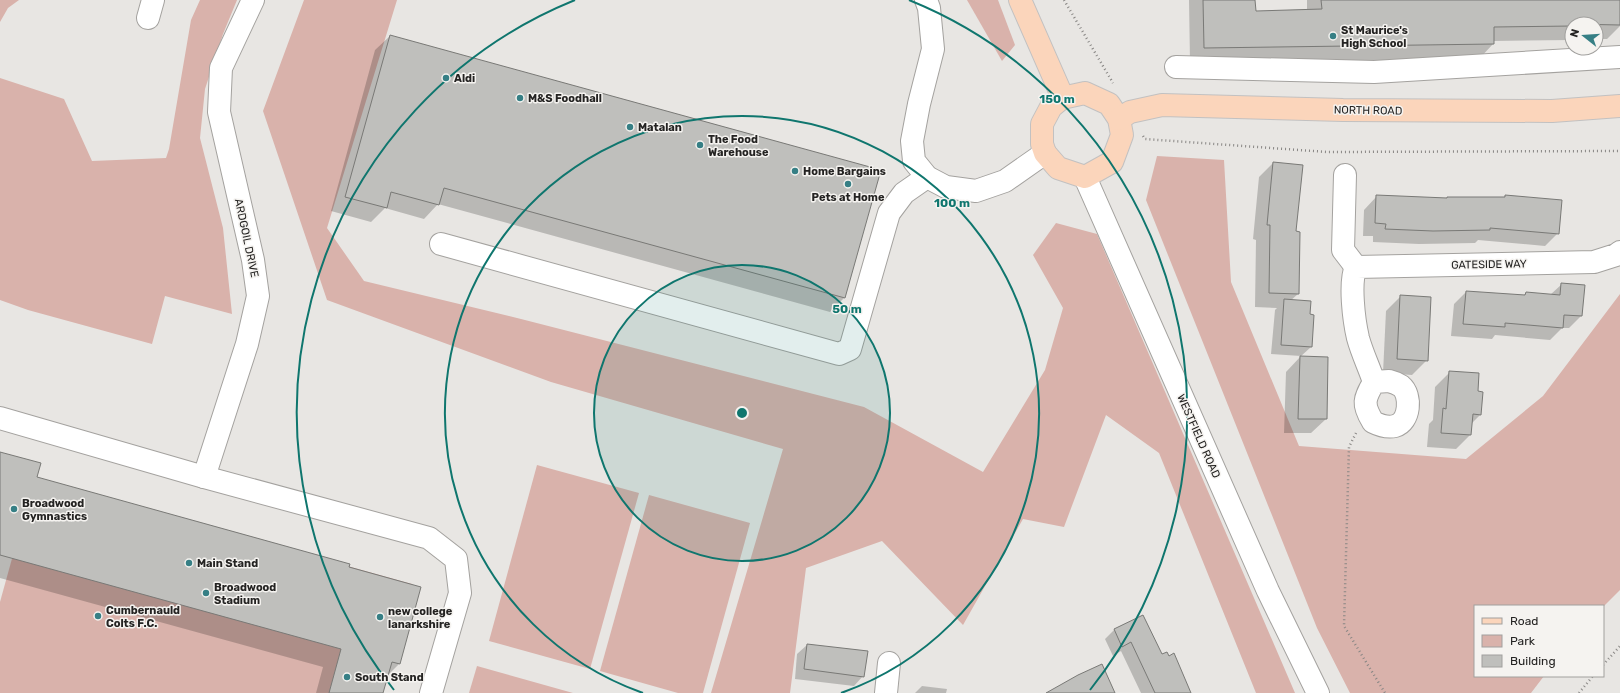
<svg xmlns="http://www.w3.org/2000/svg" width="1620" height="693" font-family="Rubik,sans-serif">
<rect width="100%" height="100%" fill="#e8e6e3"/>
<g fill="#d9b2ab">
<path d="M 0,0 L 19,0 L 8,8 L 0,22 Z"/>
<path d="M 200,0 L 237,0 L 223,34 L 205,89 L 200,138 L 223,228 L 232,314 L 165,296 L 152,344 L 28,310 L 0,300 L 0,78 L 64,99 L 92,161 L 166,158 L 169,149 L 191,20 Z"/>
<path d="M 304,0 L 397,0 L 327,228 L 364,281 L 521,319 L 864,407 L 983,472 L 1045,370 L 1063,308 L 1033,255 L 1056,223 L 1097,234 L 1295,693 L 1256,693 L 1159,453 L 1106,415 L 1064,527 L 1023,519 L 963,625 L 882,541 L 806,568 L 790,693 L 711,693 L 783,449 L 551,382 L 327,300 L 263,111 Z"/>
<path d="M 967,0 L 998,0 L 1015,45 L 1002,61 Z"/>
<path d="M 1157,156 L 1224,160 L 1231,282 L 1299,446 L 1466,459 L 1543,396 L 1620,294 L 1620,590 L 1603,607 L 1475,606 L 1475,676 L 1544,676 L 1531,693 L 1350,693 L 1317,628 L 1146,200 Z"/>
<path d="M 537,465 L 639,493 L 590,669 L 489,641 Z"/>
<path d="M 34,479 L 412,584 L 382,693 L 0,693 L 0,602 Z"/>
<path d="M 649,495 L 750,523 L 703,693 L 678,693 L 600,671 Z"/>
<path d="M 477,666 L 573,693 L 469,693 Z"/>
</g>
<g fill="#0003">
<path d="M 1189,0 L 1254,0 L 1255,12 L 1307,10 L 1307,0 L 1620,0 L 1620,26 L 1607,39 L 1596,39 L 1596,24 L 1572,24 L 1572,40 L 1493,41 L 1493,44 L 1479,59 L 1190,62 Z"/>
<path d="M 390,36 L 844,298 L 830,312 L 438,204 L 424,219 L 385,208 L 371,222 L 331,211 L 375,50 Z"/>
<path d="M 1273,163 L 1295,232 L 1298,294 L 1290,301 L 1311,347 L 1300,357 L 1327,358 L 1326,419 L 1311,433 L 1284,433 L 1286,372 L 1301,356 L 1271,354 L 1275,310 L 1277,308 L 1255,307 L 1256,240 L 1253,239 L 1259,177 Z"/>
<path d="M 1377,196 L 1446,199 L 1503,198 L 1505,196 L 1558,233 L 1545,246 L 1478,240 L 1475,243 L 1419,244 L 1373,242 L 1373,236 L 1363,236 L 1364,210 Z"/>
<path d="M 1562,284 L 1581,316 L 1569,328 L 1562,328 L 1550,340 L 1495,335 L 1492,339 L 1451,336 L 1454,304 L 1466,292 L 1523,296 L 1526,293 L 1550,295 Z"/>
<path d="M 1401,296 L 1427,360 L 1412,375 L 1383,373 L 1386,311 Z"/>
<path d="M 1450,372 L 1477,392 L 1480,415 L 1471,424 L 1470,435 L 1456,449 L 1427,447 L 1429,424 L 1433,420 L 1435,387 Z"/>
<path d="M 0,453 L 36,478 L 420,588 L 399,664 L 387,676 L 382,693 L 316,693 L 323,667 L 0,578 Z"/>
<path d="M 1114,630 L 1162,656 L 1190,693 L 1141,693 L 1121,651 L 1113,656 L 1105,639 Z"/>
<path d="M 807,645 L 863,676 L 854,686 L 795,679 L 797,654 Z"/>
<path d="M 922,686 L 947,689 L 946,693 L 915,693 Z"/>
</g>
<g fill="#bfbfbc" stroke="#797976">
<path d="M 1203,0 L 1255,0 L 1256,11 L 1322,9 L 1321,0 L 1620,0 L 1620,25 L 1572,24 L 1572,26 L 1494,27 L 1494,44 L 1204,48 Z"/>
<path d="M 390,35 L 881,170 L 845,298 L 444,188 L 439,205 L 391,192 L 387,208 L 345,197 Z"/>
<path d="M 1273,162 L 1303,165 L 1296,231 L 1300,232 L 1299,294 L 1269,293 L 1270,225 L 1267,225 Z"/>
<path d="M 1376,195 L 1447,198 L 1447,197 L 1505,197 L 1505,195 L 1562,200 L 1559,234 L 1490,228 L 1490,230 L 1433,231 L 1385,229 L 1386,224 L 1375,223 Z"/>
<path d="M 1561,283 L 1585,285 L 1582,316 L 1564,315 L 1563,328 L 1505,323 L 1505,327 L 1463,324 L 1466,291 L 1525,295 L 1526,292 L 1560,295 Z"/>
<path d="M 1400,295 L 1431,297 L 1428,361 L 1397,359 Z"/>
<path d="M 1284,299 L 1311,301 L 1310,314 L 1314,315 L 1312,347 L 1281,345 Z"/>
<path d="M 1300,356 L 1328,357 L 1327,419 L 1298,419 Z"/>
<path d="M 1449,371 L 1479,373 L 1478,391 L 1483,392 L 1481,415 L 1473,414 L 1471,435 L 1441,433 L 1443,408 L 1446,409 Z"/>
<path d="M 0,452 L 41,463 L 37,477 L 350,564 L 349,567 L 421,587 L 400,664 L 392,662 L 383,693 L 329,693 L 341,649 L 0,555 Z"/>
<path d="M 1143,615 L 1162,654 L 1167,652 L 1169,656 L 1174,653 L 1191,693 L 1155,693 L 1131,642 L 1122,647 L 1114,629 Z"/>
<path d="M 807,644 L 868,651 L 864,677 L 804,669 Z"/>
<path d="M 1102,664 L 1115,693 L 1046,693 L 1078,675 Z"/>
</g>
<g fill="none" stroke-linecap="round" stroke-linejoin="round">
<g stroke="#a4a29f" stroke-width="24">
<g id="minor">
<path d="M 926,0 L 929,8 L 933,49 L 919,104 L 912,141 L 914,161 L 927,177 L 946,187 L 976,191 L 1005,181 L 1045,153"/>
<path d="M 148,18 L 153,0"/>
<path d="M 1176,67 L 1374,72 L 1620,57"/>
<path d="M 1345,175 L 1343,250 L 1356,267"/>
<path d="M 1085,177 L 1268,591 L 1318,693"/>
<path d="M 441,244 L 839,354 L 850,349 L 889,213 L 904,193 L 927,177"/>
<path d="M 1389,381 C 1393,382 1398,384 1401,386 C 1412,395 1410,422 1395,426 C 1387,428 1379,425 1373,422 C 1362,404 1364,399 1374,382 Z"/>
<path d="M 1374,382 C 1369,367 1362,353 1358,338 C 1354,321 1349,282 1356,267 L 1594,262 L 1616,255 L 1620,252"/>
<path d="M 0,418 L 204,477 L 429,538 L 456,559 L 460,593 L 431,693"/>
<path d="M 204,477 L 247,344 L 258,296 L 253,260 L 219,112 L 221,68 L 253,0"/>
<path d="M 886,693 L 889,663"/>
</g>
</g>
<g stroke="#c2c1c1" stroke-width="24">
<g id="major">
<path d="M 1020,0 L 1063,98"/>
<path d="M 1085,93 L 1109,104 L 1119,119 L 1122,135 L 1112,162 L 1085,177 L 1058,168 L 1045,153 L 1042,144 L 1042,124 L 1051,107 L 1062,98 Z"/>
<path d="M 1119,119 L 1130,112 L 1162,105 L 1343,110 L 1552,111 L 1620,106"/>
</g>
</g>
<g stroke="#888684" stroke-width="2.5" stroke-dasharray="1 3" stroke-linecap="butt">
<path d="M 1064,0 L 1113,83"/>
<path d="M 1143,136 L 1145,139 L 1327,152 L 1620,151"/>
<path d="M 1356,433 L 1349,447 L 1344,626 L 1385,693"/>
<path d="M 1603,665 L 1620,646"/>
<path d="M 1579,693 L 1593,676"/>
</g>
<use href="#minor" stroke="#fff" stroke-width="22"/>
<use href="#major" stroke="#fbd5bb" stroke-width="22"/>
</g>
<circle cx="742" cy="413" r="148" fill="#0f766e" fill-opacity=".12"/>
<g fill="none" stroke="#0f766e" stroke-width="2">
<circle cx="742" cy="413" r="148"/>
<path d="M643 693A297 297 0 1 1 841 693"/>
<path d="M394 690A445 445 0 0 1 575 0M909 0A445 445 0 0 1 1090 690"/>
</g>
<g fill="#367f85" stroke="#f5f3f0" stroke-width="1.5">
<circle cx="1333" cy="36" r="4"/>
<circle cx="446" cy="78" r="4"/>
<circle cx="520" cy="98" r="4"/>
<circle cx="630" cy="127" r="4"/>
<circle cx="700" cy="145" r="4"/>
<circle cx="795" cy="171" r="4"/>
<circle cx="848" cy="184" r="4"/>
<circle cx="14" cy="509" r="4"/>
<circle cx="189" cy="563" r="4"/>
<circle cx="206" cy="593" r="4"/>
<circle cx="98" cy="616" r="4"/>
<circle cx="380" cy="617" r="4"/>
<circle cx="347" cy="677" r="4"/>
</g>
<g text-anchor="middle" stroke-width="3" stroke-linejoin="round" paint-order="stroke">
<g font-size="11" font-weight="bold" fill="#242322" stroke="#f5f3f0" text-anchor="start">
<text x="1341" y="34">St Maurice's<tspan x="1341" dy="13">High School</tspan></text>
<text x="454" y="82">Aldi</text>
<text x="528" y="102">M&amp;S Foodhall</text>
<text x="638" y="131">Matalan</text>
<text x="708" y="143">The Food<tspan x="708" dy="13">Warehouse</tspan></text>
<text x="803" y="175">Home Bargains</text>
<text x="848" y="201" text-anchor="middle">Pets at Home</text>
<text x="22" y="507">Broadwood<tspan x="22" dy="13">Gymnastics</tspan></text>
<text x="197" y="567">Main Stand</text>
<text x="214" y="591">Broadwood<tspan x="214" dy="13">Stadium</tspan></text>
<text x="106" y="614">Cumbernauld<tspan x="106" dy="13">Colts F.C.</tspan></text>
<text x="388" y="615">new college<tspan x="388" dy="13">lanarkshire</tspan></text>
<text x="355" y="681">South Stand</text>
</g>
<g font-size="11" fill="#242322" stroke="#f5f3f0">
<text transform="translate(1368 110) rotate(1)" y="4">NORTH ROAD</text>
<text transform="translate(247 238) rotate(78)" y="4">ARDGOIL DRIVE</text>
<text transform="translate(1489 264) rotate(-1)" y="4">GATESIDE WAY</text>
<text transform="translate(1199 436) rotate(66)" y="4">WESTFIELD ROAD</text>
</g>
</g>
<circle cx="742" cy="413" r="6" fill="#0f766e" stroke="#f5f3f0" stroke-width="2"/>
<g font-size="12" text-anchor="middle" font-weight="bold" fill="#0f766e" stroke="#f5f3f0" stroke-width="3" stroke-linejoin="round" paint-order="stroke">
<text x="1057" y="103">150 m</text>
<text x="952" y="207">100 m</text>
<text x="847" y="313">50 m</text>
</g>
<rect x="1474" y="605" width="130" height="72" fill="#f5f3f0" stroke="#a1a09e"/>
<rect x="1482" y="618" width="20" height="6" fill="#fbd5bb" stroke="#a1a09e"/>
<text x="1510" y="625" font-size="12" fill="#242322">Road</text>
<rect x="1482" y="635" width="20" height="12" fill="#d9b2ab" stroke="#a1a09e"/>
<text x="1510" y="645" font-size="12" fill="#242322">Park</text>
<rect x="1482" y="655" width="20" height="12" fill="#bfbfbc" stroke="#a1a09e"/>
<text x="1510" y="665" font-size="12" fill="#242322">Building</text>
<g transform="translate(1584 36) rotate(287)"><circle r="19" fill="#f5f3f0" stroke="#a1a09e"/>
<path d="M0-3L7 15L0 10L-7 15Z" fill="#367f85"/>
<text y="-6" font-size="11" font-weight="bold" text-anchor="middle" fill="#242322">N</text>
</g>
</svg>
